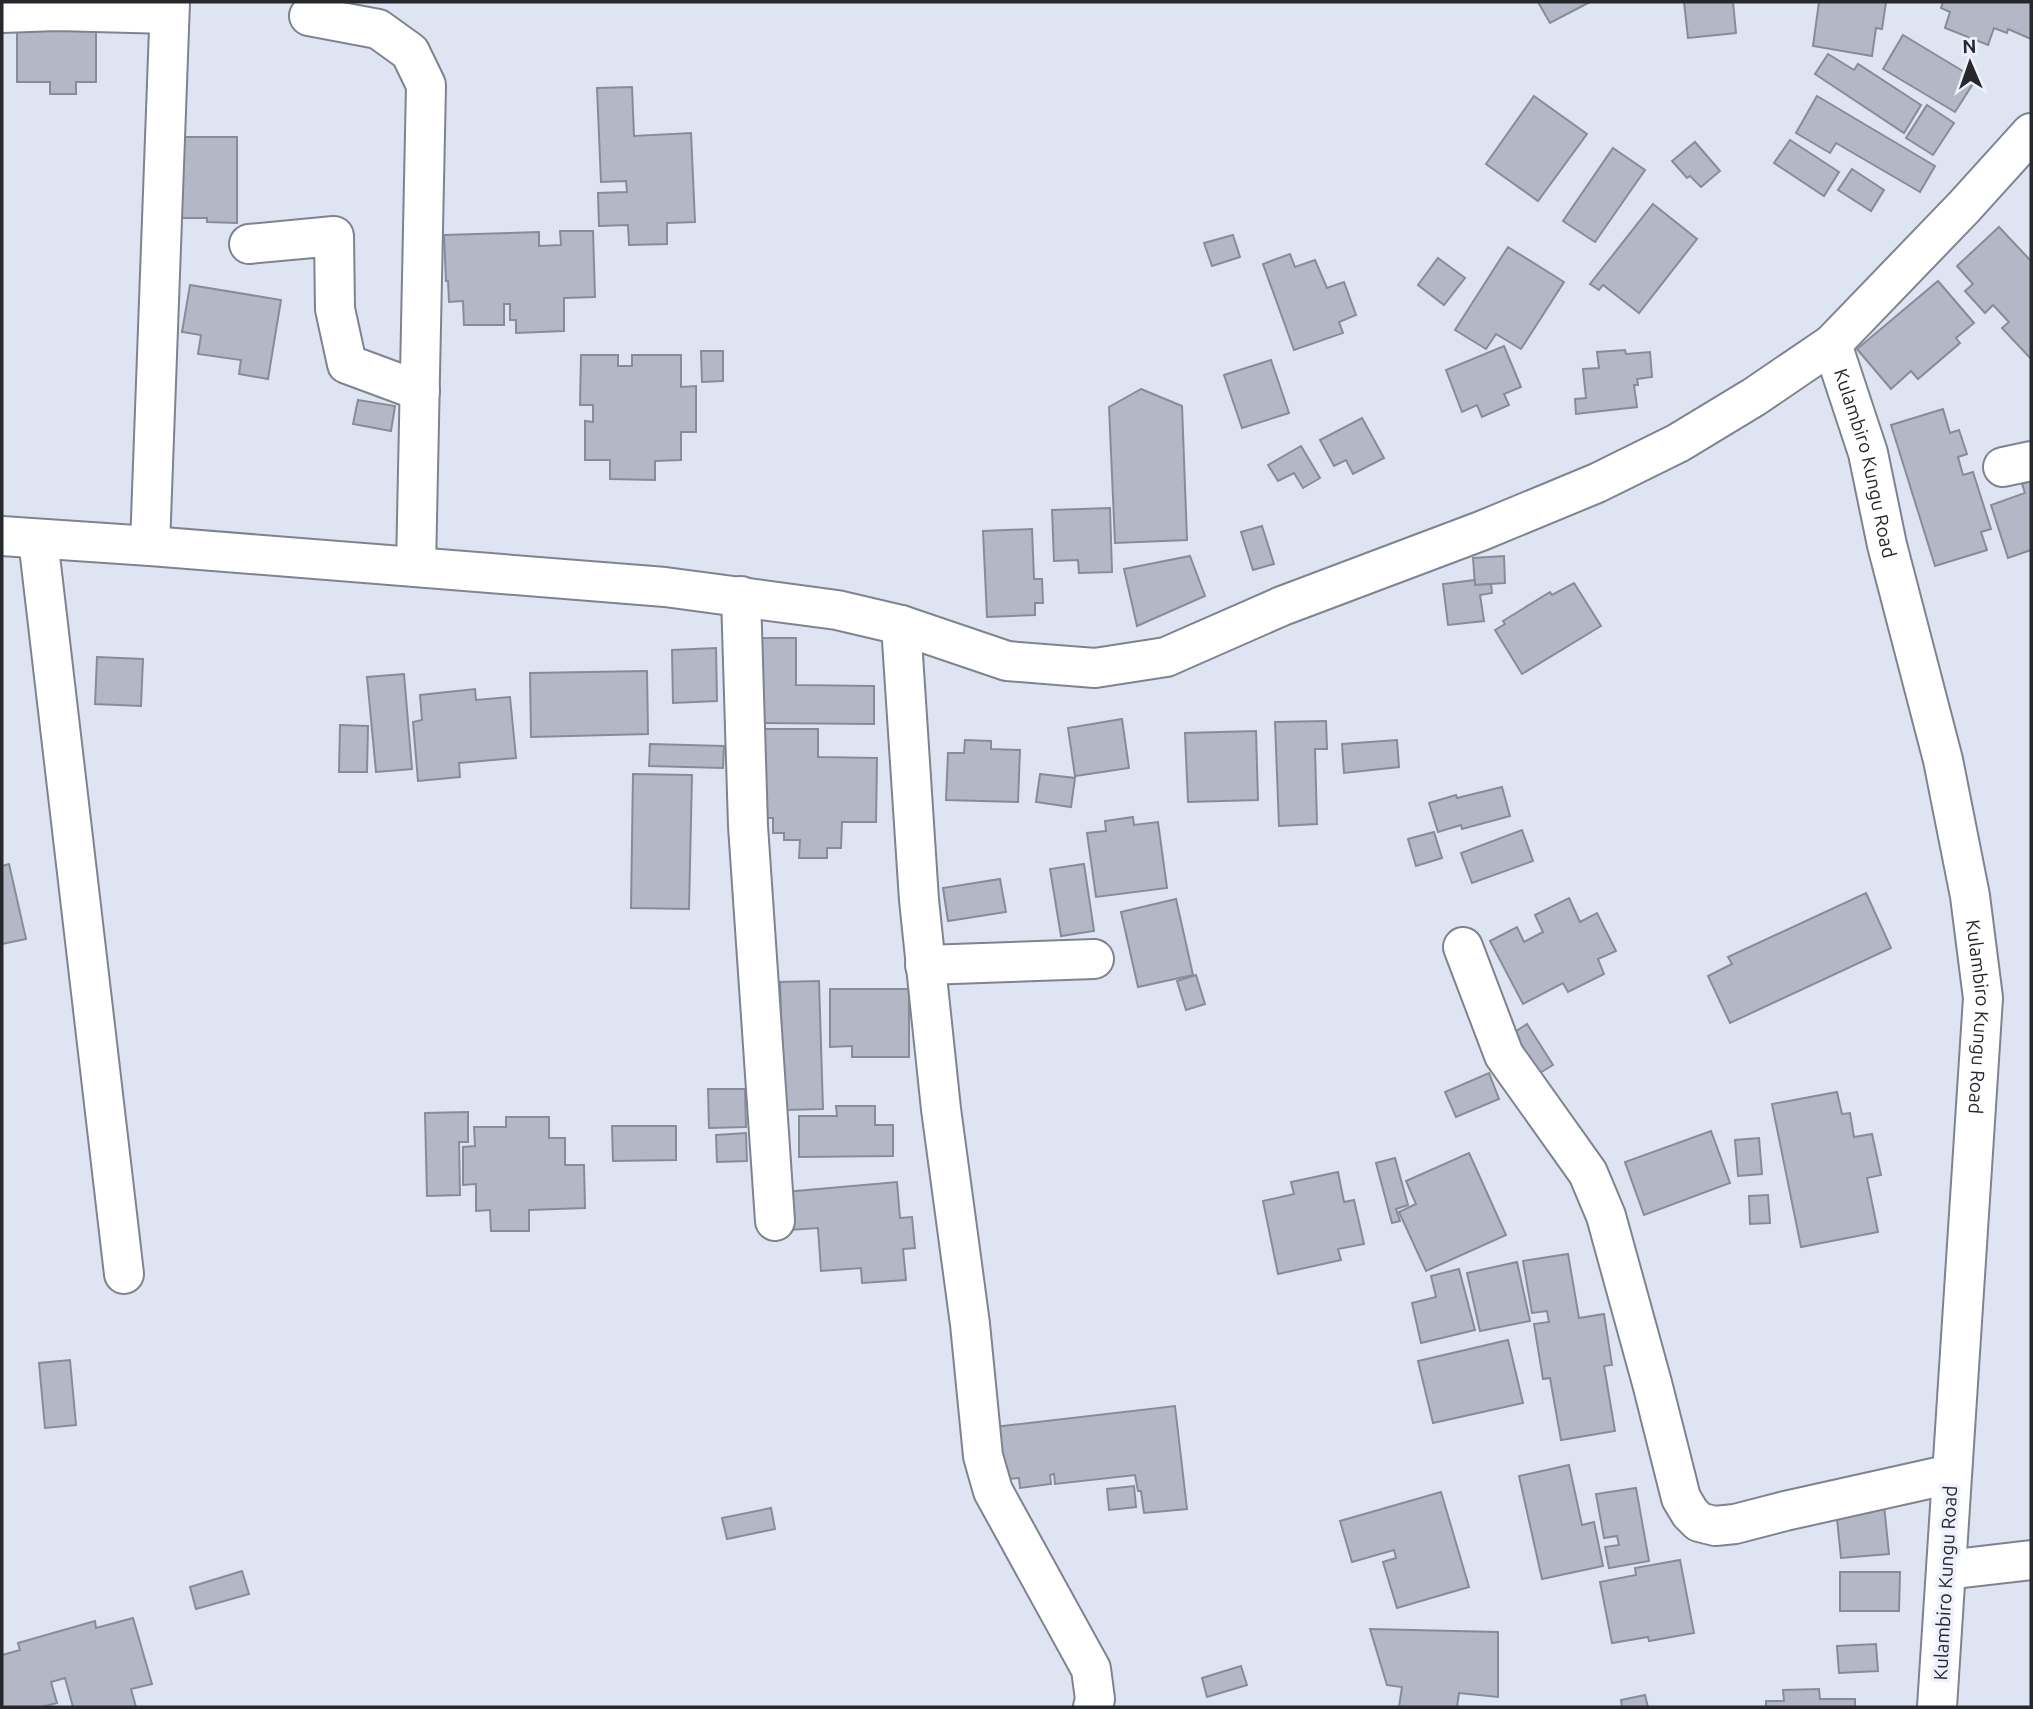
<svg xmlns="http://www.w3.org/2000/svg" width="2033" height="1709" font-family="Ubuntu,sans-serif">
<rect width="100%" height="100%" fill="#dfe4f2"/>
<g fill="#b4b8c6" stroke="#888c99" stroke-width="2">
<path d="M 1538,2 L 1590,2 L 1550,23 Z"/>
<path d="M 1684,2 L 1733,2 L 1736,33 L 1688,38 Z"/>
<path d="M 1819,2 L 1886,2 L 1882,29 L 1876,28 L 1872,56 L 1813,46 Z"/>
<path d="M 1943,2 L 2031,2 L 2031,39 L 2008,29 L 2007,33 L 1994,28 L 1988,45 L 1945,28 L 1950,12 L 1941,8 Z"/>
<path d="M 96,30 L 96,82 L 76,82 L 76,94 L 50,94 L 50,82 L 17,82 L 17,31 Z"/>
<path d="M 1903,35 L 1976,79 L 1955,112 L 1883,69 Z"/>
<path d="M 1828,54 L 1854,70 L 1858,64 L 1921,105 L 1904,133 L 1815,74 Z"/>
<path d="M 632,87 L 634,136 L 691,133 L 695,222 L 667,223 L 667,244 L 629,245 L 628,225 L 599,226 L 598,193 L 627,192 L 626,181 L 601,182 L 597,88 Z"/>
<path d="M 1534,96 L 1587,134 L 1538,201 L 1486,164 Z"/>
<path d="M 1817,96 L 1935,166 L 1920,192 L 1836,143 L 1830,153 L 1796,133 Z"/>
<path d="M 1927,105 L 1954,123 L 1933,155 L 1906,138 Z"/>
<path d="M 177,137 L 237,137 L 237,223 L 207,222 L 207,218 L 177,218 Z"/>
<path d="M 1790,140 L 1839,172 L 1824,196 L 1774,163 Z"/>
<path d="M 1695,142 L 1720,171 L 1701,187 L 1690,176 L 1687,178 L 1672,161 Z"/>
<path d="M 1613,148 L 1645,170 L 1595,242 L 1563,221 Z"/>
<path d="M 1852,169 L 1884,190 L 1871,211 L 1838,190 Z"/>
<path d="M 1653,204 L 1697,239 L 1639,313 L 1603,285 L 1599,290 L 1590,284 Z"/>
<path d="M 1999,227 L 2031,261 L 2031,359 L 2002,328 L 2009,322 L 1993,305 L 1985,313 L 1965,291 L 1973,284 L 1957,266 Z"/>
<path d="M 560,231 L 593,231 L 595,297 L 564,298 L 564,331 L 516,333 L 516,320 L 510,320 L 510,304 L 504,304 L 504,325 L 464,325 L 463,301 L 449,302 L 448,281 L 446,281 L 444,235 L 539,232 L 539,246 L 561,245 Z"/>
<path d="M 1233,235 L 1240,257 L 1212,266 L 1204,243 Z"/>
<path d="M 1508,247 L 1564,282 L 1521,349 L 1496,334 L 1486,349 L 1455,330 Z"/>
<path d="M 1290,254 L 1295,267 L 1315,260 L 1327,288 L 1344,282 L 1356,315 L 1339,322 L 1343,333 L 1294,350 L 1263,264 Z"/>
<path d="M 1438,258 L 1465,278 L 1444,305 L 1418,285 Z"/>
<path d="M 1938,281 L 1974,323 L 1956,338 L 1960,343 L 1918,379 L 1911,371 L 1891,389 L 1857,349 Z"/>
<path d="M 190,285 L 281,300 L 268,379 L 239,374 L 241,360 L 198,354 L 201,335 L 182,332 Z"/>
<path d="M 1504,346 L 1521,387 L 1504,394 L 1509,405 L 1482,417 L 1477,405 L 1462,412 L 1446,370 Z"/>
<path d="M 1625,350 L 1626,354 L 1650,352 L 1652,377 L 1637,379 L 1638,385 L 1634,385 L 1637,407 L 1576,414 L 1575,399 L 1586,398 L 1583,369 L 1599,368 L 1597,352 Z"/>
<path d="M 701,351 L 723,351 L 723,381 L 702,382 Z"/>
<path d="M 581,355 L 618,355 L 618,366 L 632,366 L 632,355 L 681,355 L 681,387 L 696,386 L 696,432 L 681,432 L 681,460 L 655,461 L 655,480 L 610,479 L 610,460 L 585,460 L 585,421 L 593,422 L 593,405 L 580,405 Z"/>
<path d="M 1271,360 L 1289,413 L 1242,428 L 1224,375 Z"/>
<path d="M 1141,389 L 1182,406 L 1187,540 L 1115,543 L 1109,407 Z"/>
<path d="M 358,400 L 395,406 L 391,431 L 353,424 Z"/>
<path d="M 1943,409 L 1950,433 L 1959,430 L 1967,454 L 1958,457 L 1963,475 L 1973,472 L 1991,529 L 1981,532 L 1987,550 L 1935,566 L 1891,425 Z"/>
<path d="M 1362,418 L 1384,458 L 1353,474 L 1346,460 L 1334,466 L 1320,440 Z"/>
<path d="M 1301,446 L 1320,478 L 1303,488 L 1294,473 L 1278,481 L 1268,465 Z"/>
<path d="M 2031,481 L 2031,550 L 2008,558 L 1991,505 L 2025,493 L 2022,484 Z"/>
<path d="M 1110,508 L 1112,572 L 1079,573 L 1078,560 L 1054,561 L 1052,510 Z"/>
<path d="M 1262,526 L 1274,564 L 1253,570 L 1241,532 Z"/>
<path d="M 1032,529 L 1034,579 L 1042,579 L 1043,603 L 1035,603 L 1035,615 L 987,617 L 983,531 Z"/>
<path d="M 1190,556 L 1205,596 L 1137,626 L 1124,569 Z"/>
<path d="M 1504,556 L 1505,583 L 1475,585 L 1473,558 Z"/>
<path d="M 1475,580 L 1475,585 L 1491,584 L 1492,593 L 1480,595 L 1484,621 L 1448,625 L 1443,584 Z"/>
<path d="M 1574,583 L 1601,626 L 1522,674 L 1495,630 L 1505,624 L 1503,621 L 1550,592 L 1552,595 Z"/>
<path d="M 756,638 L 796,638 L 796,685 L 874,686 L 874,724 L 755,723 Z"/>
<path d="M 716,648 L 717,701 L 673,703 L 672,650 Z"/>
<path d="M 97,657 L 143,659 L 141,706 L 95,704 Z"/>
<path d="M 647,671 L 648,734 L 531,737 L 530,673 Z"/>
<path d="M 404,674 L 412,769 L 376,772 L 367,677 Z"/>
<path d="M 475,689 L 476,700 L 510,697 L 516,758 L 459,763 L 460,777 L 418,781 L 413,722 L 422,720 L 420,695 Z"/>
<path d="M 1122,719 L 1129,768 L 1075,776 L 1068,728 Z"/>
<path d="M 1326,721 L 1327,749 L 1315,749 L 1317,824 L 1279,826 L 1275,722 Z"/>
<path d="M 340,725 L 368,726 L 367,772 L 339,772 Z"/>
<path d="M 764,729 L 818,729 L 818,757 L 877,758 L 876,822 L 842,822 L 841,848 L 827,848 L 827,858 L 799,858 L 800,840 L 784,840 L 784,833 L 773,833 L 773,818 L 763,818 Z"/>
<path d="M 1256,731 L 1258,800 L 1188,802 L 1185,733 Z"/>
<path d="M 965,740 L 991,741 L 991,749 L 1020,750 L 1018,802 L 946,800 L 948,753 L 964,753 Z"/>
<path d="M 1397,740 L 1399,767 L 1344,773 L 1342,744 Z"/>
<path d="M 650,744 L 724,746 L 723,768 L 649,766 Z"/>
<path d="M 633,774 L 692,775 L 689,909 L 631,908 Z"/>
<path d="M 1040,774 L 1075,778 L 1071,807 L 1036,802 Z"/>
<path d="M 1502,787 L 1510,816 L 1462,829 L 1461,825 L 1438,832 L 1429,803 L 1456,795 L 1457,798 Z"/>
<path d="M 1133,817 L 1134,825 L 1158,822 L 1167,888 L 1096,897 L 1087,833 L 1106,831 L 1105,821 Z"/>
<path d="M 1522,830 L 1533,861 L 1472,883 L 1461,853 Z"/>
<path d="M 1434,832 L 1442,858 L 1416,866 L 1408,839 Z"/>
<path d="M 9,864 L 26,939 L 2,944 L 2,866 Z"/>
<path d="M 1084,864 L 1094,931 L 1061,936 L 1050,869 Z"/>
<path d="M 1000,879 L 1006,912 L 948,921 L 943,888 Z"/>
<path d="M 1866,893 L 1891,948 L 1730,1023 L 1708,976 L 1732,964 L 1728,957 Z"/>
<path d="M 1569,898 L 1580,922 L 1597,913 L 1616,951 L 1598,959 L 1604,974 L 1568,992 L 1563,983 L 1523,1004 L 1490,941 L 1517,927 L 1524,942 L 1543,932 L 1535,915 Z"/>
<path d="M 1176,899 L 1193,975 L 1138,987 L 1121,912 Z"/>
<path d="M 1196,975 L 1205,1004 L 1186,1010 L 1177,981 Z"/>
<path d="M 819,981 L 823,1109 L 784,1110 L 780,982 Z"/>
<path d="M 830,989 L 909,989 L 909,1057 L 852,1057 L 852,1046 L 830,1047 Z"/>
<path d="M 1527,1024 L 1553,1065 L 1530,1079 L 1504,1039 Z"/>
<path d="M 1489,1073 L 1499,1099 L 1456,1117 L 1445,1092 Z"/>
<path d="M 708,1089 L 745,1089 L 746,1127 L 709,1128 Z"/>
<path d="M 1837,1092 L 1842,1114 L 1850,1113 L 1854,1137 L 1872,1134 L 1881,1175 L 1867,1178 L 1878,1232 L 1801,1247 L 1772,1104 Z"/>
<path d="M 836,1106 L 875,1106 L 875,1125 L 893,1125 L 893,1156 L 799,1157 L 799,1116 L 837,1116 Z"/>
<path d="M 468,1112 L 468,1142 L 459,1142 L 460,1195 L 427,1196 L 425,1113 Z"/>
<path d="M 506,1117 L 549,1117 L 549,1138 L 565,1138 L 565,1165 L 584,1165 L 585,1208 L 529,1210 L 529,1231 L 491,1231 L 490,1210 L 476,1211 L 476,1184 L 463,1185 L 463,1147 L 475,1146 L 474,1127 L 506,1127 Z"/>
<path d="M 612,1126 L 676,1126 L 676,1160 L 613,1161 Z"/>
<path d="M 1711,1131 L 1730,1183 L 1644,1215 L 1625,1162 Z"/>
<path d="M 746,1133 L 747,1161 L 717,1162 L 716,1135 Z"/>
<path d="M 1759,1138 L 1762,1174 L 1738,1176 L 1735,1140 Z"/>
<path d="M 1469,1153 L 1506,1235 L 1426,1271 L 1399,1212 L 1416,1204 L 1406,1181 Z"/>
<path d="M 1395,1158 L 1408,1205 L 1396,1209 L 1400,1221 L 1392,1223 L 1376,1163 Z"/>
<path d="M 1338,1172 L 1344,1202 L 1354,1200 L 1364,1244 L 1338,1249 L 1341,1260 L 1278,1274 L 1263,1201 L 1294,1194 L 1291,1182 Z"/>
<path d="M 897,1182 L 900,1218 L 912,1217 L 915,1248 L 903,1249 L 906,1280 L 862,1283 L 861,1268 L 821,1271 L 818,1228 L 789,1230 L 785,1192 Z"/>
<path d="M 1768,1195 L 1770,1223 L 1750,1224 L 1749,1196 Z"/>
<path d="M 1568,1254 L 1579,1318 L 1604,1314 L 1612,1365 L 1604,1366 L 1615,1431 L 1561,1440 L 1550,1378 L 1543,1379 L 1534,1324 L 1549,1322 L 1547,1311 L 1532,1313 L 1523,1261 Z"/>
<path d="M 1517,1262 L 1530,1321 L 1480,1331 L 1467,1273 Z"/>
<path d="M 1459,1269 L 1475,1330 L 1421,1343 L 1412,1303 L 1436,1297 L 1431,1276 Z"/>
<path d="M 1508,1340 L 1523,1403 L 1433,1423 L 1418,1361 Z"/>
<path d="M 70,1360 L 76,1425 L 45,1428 L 39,1363 Z"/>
<path d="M 1175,1406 L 1187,1509 L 1144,1513 L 1141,1491 L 1138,1491 L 1135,1475 L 1055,1484 L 1054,1474 L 1050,1475 L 1051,1484 L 1020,1488 L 1019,1478 L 1001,1480 L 994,1427 Z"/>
<path d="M 1569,1465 L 1582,1525 L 1594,1522 L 1603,1566 L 1542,1579 L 1519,1476 Z"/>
<path d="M 1134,1486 L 1136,1507 L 1109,1510 L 1107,1489 Z"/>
<path d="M 1636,1488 L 1649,1561 L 1609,1568 L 1605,1547 L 1619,1545 L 1617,1536 L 1604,1538 L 1596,1494 Z"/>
<path d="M 1441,1492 L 1469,1587 L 1397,1608 L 1383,1562 L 1396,1558 L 1394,1550 L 1352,1562 L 1340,1521 Z"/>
<path d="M 1884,1505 L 1889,1554 L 1841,1558 L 1836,1509 Z"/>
<path d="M 771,1508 L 775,1529 L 727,1539 L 722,1518 Z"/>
<path d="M 1680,1560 L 1694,1633 L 1649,1641 L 1648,1637 L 1612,1643 L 1600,1582 L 1636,1575 L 1635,1568 Z"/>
<path d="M 242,1571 L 249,1594 L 196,1609 L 190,1587 Z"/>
<path d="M 1840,1572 L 1900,1572 L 1899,1611 L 1840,1611 Z"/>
<path d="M 133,1618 L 152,1684 L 131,1689 L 136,1707 L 73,1707 L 65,1678 L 51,1682 L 57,1703 L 42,1707 L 2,1707 L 2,1655 L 20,1650 L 18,1643 L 95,1621 L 96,1628 Z"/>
<path d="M 1370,1629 L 1498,1632 L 1498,1697 L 1459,1693 L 1457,1707 L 1399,1707 L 1402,1687 L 1387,1685 Z"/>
<path d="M 1876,1644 L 1878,1671 L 1839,1673 L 1837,1646 Z"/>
<path d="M 1241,1666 L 1247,1685 L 1207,1697 L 1202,1678 Z"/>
<path d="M 1819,1689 L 1820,1699 L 1855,1699 L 1855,1707 L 1766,1707 L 1766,1701 L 1784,1701 L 1783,1690 Z"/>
<path d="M 1645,1695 L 1648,1707 L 1622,1707 L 1621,1700 Z"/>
</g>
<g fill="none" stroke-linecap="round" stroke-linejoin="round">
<g stroke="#7f8390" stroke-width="42">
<g id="minor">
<path d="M 2,13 L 57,11 L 169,14"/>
<path d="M 309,16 L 378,29 L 410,52 L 426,85 L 416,567"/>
<path d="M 249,244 L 334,236 L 335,309 L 347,364 L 420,391"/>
<path id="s1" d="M 1832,344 L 1868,453 L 1887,545 L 1943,760 L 1970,896 L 1983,998 L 1937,1707"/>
<path d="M 2003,467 L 2031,461"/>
<path d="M 2,536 L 150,546 L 665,587 L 837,610 L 901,625 L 1007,661 L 1095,668 L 1166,657 L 1282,606 L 1481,531 L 1597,483 L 1678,443 L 1754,397 L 1832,344 L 1964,207 L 2031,133"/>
<path d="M 38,539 L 124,1274"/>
<path d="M 150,546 L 170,2"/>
<path d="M 741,596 L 748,826 L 775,1221"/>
<path d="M 901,625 L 919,900 L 941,1109 L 970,1324 L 983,1456 L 993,1491 L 1091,1669 L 1095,1699 L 1093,1707"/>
<path d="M 1463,947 L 1504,1055 L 1588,1173 L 1606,1216 L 1652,1383 L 1676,1478 L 1681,1498 L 1690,1513 L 1699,1522 L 1715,1526 L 1735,1524 L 1785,1511 L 1951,1474"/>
<path d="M 925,965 L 1094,959"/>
<path d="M 1946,1570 L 2031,1560"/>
</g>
</g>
<use href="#minor" stroke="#fff" stroke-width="38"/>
</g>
<g text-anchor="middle" stroke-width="7" stroke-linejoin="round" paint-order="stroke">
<g font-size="19" fill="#26282e" stroke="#eef1fd">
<text dy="7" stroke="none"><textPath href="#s1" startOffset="124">Kulambiro Kungu Road</textPath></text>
<text dy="7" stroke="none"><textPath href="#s1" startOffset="691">Kulambiro Kungu Road</textPath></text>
<text transform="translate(1945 1583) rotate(-87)" y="7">Kulambiro Kungu Road</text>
</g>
</g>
<rect width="2033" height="1709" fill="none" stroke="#26282e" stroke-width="7"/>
<g transform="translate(1970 63) rotate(358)" stroke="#eef1fd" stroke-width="5" paint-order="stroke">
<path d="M0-5L12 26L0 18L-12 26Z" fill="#26282e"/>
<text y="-10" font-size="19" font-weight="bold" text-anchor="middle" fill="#26282e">N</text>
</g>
</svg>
